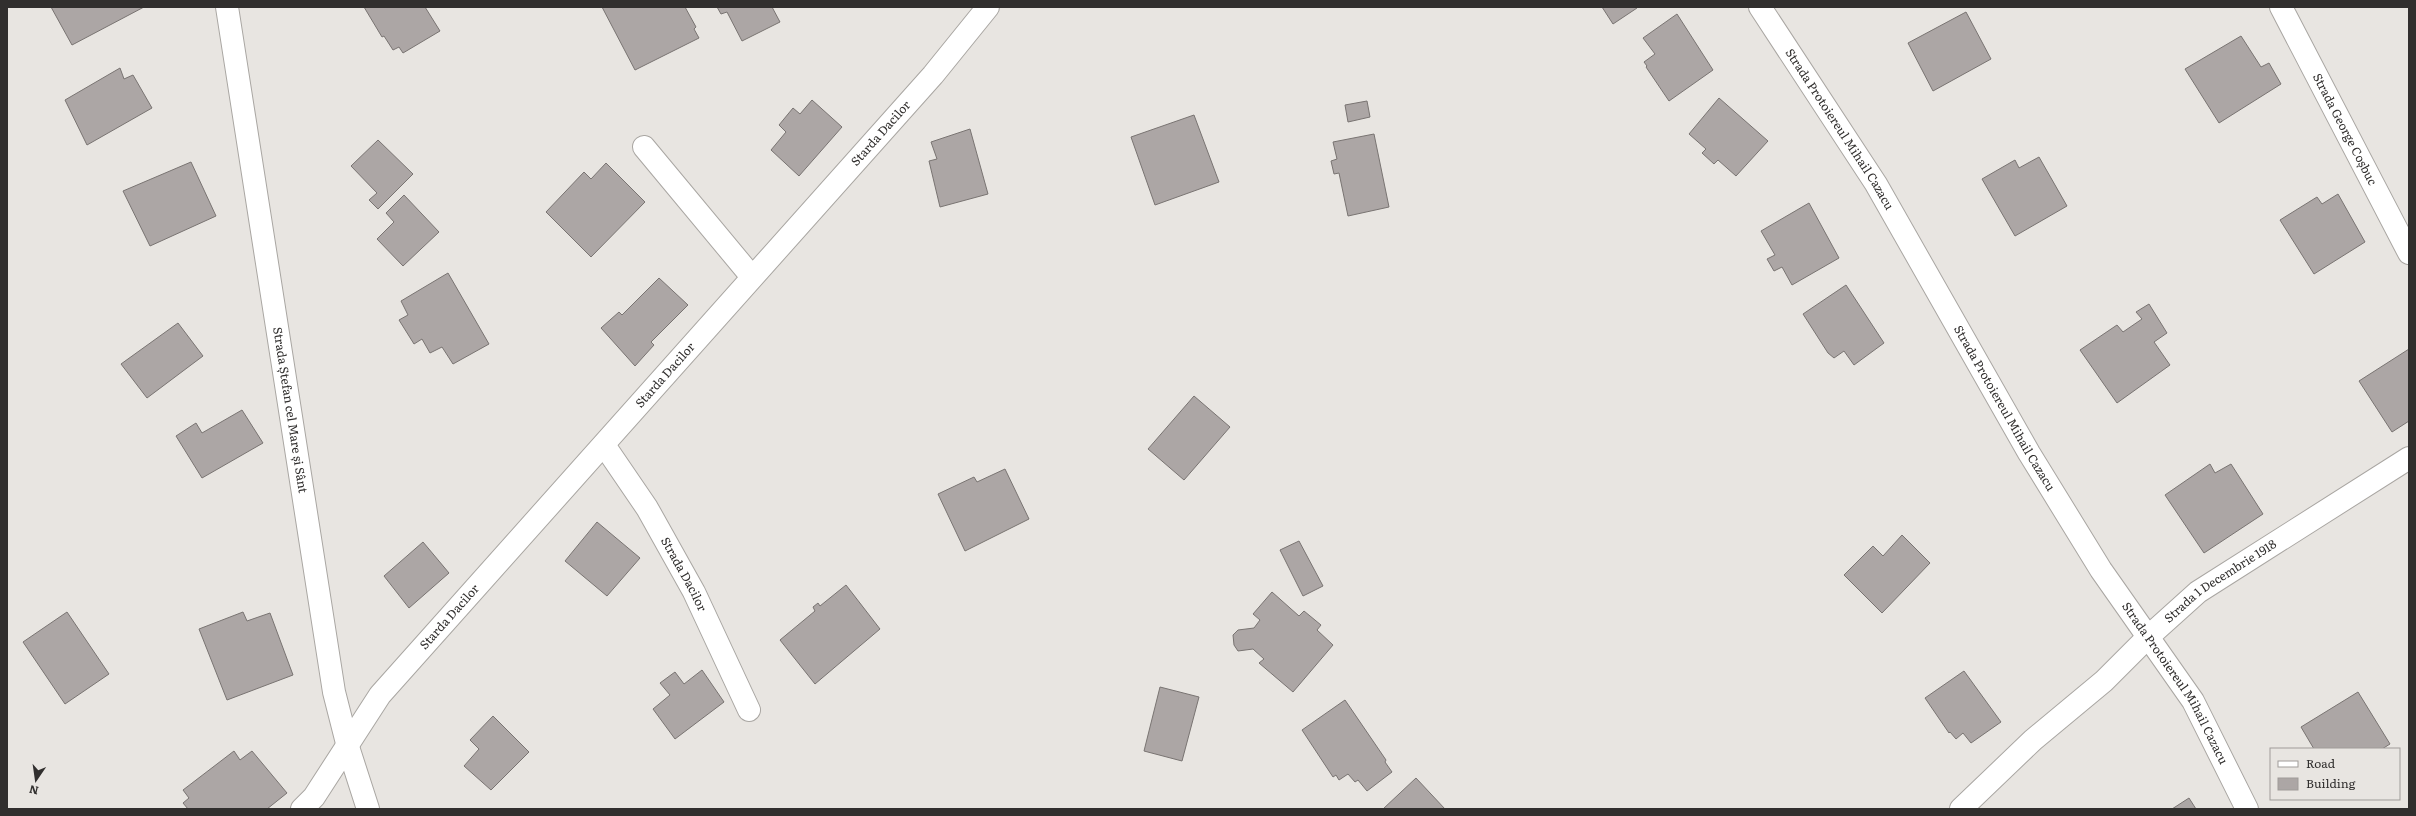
<svg xmlns="http://www.w3.org/2000/svg" width="2416" height="816" font-family="Literata,serif">
<rect width="100%" height="100%" fill="#e8e5e1"/>
<g fill="#aca6a5" stroke="#797472">
<path d="M 51,7 L 144,7 L 72,45 Z"/>
<path d="M 364,7 L 425,7 L 440,31 L 403,53 L 399,47 L 393,50 L 384,36 L 382,37 Z"/>
<path d="M 602,7 L 685,7 L 696,27 L 694,29 L 699,38 L 635,70 Z"/>
<path d="M 717,7 L 772,7 L 780,22 L 742,41 L 727,12 L 721,14 Z"/>
<path d="M 1602,7 L 1636,7 L 1637,8 L 1613,24 Z"/>
<path d="M 1966,12 L 1991,59 L 1933,91 L 1908,43 Z"/>
<path d="M 1677,14 L 1713,70 L 1669,101 L 1646,67 L 1647,66 L 1644,62 L 1655,54 L 1643,38 Z"/>
<path d="M 2241,36 L 2261,67 L 2269,63 L 2281,84 L 2219,123 L 2185,69 Z"/>
<path d="M 120,68 L 124,79 L 133,75 L 152,108 L 87,145 L 65,100 Z"/>
<path d="M 1719,98 L 1768,141 L 1736,176 L 1718,160 L 1714,164 L 1702,153 L 1706,149 L 1689,134 Z"/>
<path d="M 812,100 L 842,127 L 799,176 L 771,150 L 786,132 L 779,125 L 793,108 L 800,114 Z"/>
<path d="M 1367,101 L 1370,117 L 1348,122 L 1345,105 Z"/>
<path d="M 1194,115 L 1219,182 L 1155,205 L 1131,137 Z"/>
<path d="M 970,129 L 988,194 L 940,207 L 929,161 L 937,159 L 931,142 Z"/>
<path d="M 1374,134 L 1389,207 L 1348,216 L 1339,173 L 1334,174 L 1331,161 L 1337,159 L 1333,142 Z"/>
<path d="M 378,140 L 413,174 L 378,209 L 369,200 L 377,193 L 351,166 Z"/>
<path d="M 2039,157 L 2067,206 L 2015,236 L 1982,179 L 2015,160 L 2019,168 Z"/>
<path d="M 191,162 L 216,216 L 150,246 L 123,191 Z"/>
<path d="M 606,163 L 645,202 L 591,257 L 546,212 L 584,172 L 591,179 Z"/>
<path d="M 2338,194 L 2365,242 L 2314,274 L 2280,220 L 2317,197 L 2322,204 Z"/>
<path d="M 404,195 L 439,232 L 403,266 L 377,239 L 394,222 L 386,213 Z"/>
<path d="M 1809,203 L 1839,258 L 1792,285 L 1782,267 L 1774,271 L 1767,259 L 1775,255 L 1761,231 Z"/>
<path d="M 448,273 L 489,344 L 453,364 L 442,347 L 430,353 L 422,339 L 414,344 L 399,320 L 408,315 L 401,301 Z"/>
<path d="M 659,278 L 688,305 L 651,342 L 654,345 L 635,366 L 601,328 L 619,312 L 622,315 Z"/>
<path d="M 1846,285 L 1884,343 L 1854,365 L 1844,351 L 1834,358 L 1828,353 L 1803,314 Z"/>
<path d="M 2149,304 L 2167,333 L 2154,342 L 2170,365 L 2117,403 L 2080,350 L 2117,325 L 2123,332 L 2142,319 L 2136,312 Z"/>
<path d="M 178,323 L 203,356 L 147,398 L 121,364 Z"/>
<path d="M 2409,349 L 2409,421 L 2392,432 L 2359,381 Z"/>
<path d="M 1194,396 L 1230,427 L 1184,480 L 1148,449 Z"/>
<path d="M 242,410 L 263,443 L 202,478 L 176,436 L 196,423 L 202,433 Z"/>
<path d="M 2210,464 L 2215,473 L 2231,464 L 2263,514 L 2204,553 L 2165,495 Z"/>
<path d="M 1005,469 L 1029,519 L 965,551 L 938,494 L 974,477 L 977,482 Z"/>
<path d="M 597,522 L 640,558 L 607,596 L 565,561 Z"/>
<path d="M 1902,535 L 1930,563 L 1882,613 L 1844,575 L 1873,546 L 1883,556 Z"/>
<path d="M 1299,541 L 1323,586 L 1303,596 L 1280,550 Z"/>
<path d="M 423,542 L 449,573 L 409,608 L 384,576 Z"/>
<path d="M 846,585 L 880,629 L 815,684 L 780,640 L 815,611 L 813,607 L 818,603 L 820,606 Z"/>
<path d="M 1272,592 L 1299,616 L 1304,611 L 1321,625 L 1317,630 L 1333,645 L 1293,692 L 1259,663 L 1264,659 L 1253,649 L 1238,651 L 1234,645 L 1233,635 L 1238,630 L 1254,628 L 1260,620 L 1253,614 Z"/>
<path d="M 67,612 L 109,674 L 65,704 L 23,642 Z"/>
<path d="M 243,612 L 247,621 L 270,613 L 293,675 L 227,700 L 199,629 Z"/>
<path d="M 702,670 L 724,702 L 675,739 L 653,709 L 670,695 L 660,683 L 675,672 L 684,684 Z"/>
<path d="M 1964,671 L 2001,722 L 1971,743 L 1963,733 L 1956,739 L 1950,732 L 1949,733 L 1925,698 Z"/>
<path d="M 1160,687 L 1199,697 L 1182,761 L 1144,751 Z"/>
<path d="M 2358,692 L 2390,744 L 2382,749 L 2314,749 L 2301,727 Z"/>
<path d="M 1345,700 L 1386,760 L 1385,762 L 1392,772 L 1367,791 L 1358,780 L 1355,782 L 1348,774 L 1339,780 L 1336,775 L 1333,777 L 1302,730 Z"/>
<path d="M 493,716 L 529,752 L 491,790 L 464,766 L 479,749 L 470,740 Z"/>
<path d="M 234,751 L 240,760 L 252,751 L 287,793 L 267,809 L 188,809 L 183,803 L 189,798 L 183,790 Z"/>
<path d="M 1416,778 L 1445,809 L 1383,809 Z"/>
<path d="M 2189,798 L 2196,809 L 2172,809 Z"/>
</g>
<g fill="none" stroke-linecap="round" stroke-linejoin="round">
<g stroke="#a9a6a2" stroke-width="24">
<g id="minor">
<path id="s1" d="M 227,7 L 334,692 L 348,747 L 368,809"/>
<path id="s2" d="M 1760,7 L 1876,184 L 2029,453 L 2101,570 L 2193,701 L 2247,809"/>
<path id="s3" d="M 2281,7 L 2409,253"/>
<path d="M 644,147 L 752,277"/>
<path id="s4" d="M 604,445 L 647,508 L 694,592 L 749,710"/>
<path id="s5" d="M 302,809 L 314,797 L 380,695 L 933,75 L 988,7"/>
<path id="s6" d="M 1961,809 L 2033,740 L 2104,681 L 2148,637 L 2198,592 L 2409,458"/>
</g>
</g>
<use href="#minor" stroke="#fff" stroke-width="22"/>
</g>
<g text-anchor="middle" stroke-width="4" stroke-linejoin="round" paint-order="stroke">
<g font-size="12" fill="#312f2e" stroke="#e8e5e1">
<text dy="4" stroke="none"><textPath href="#s2" startOffset="146">Strada Protoiereul Mihail Cazacu</textPath></text>
<text dy="4" stroke="none"><textPath href="#s3" startOffset="138">Strada George Coșbuc</textPath></text>
<text dy="4" stroke="none"><textPath href="#s5" startOffset="891">Starda Dacilor</textPath></text>
<text dy="4" stroke="none"><textPath href="#s5" startOffset="567">Starda Dacilor</textPath></text>
<text dy="4" stroke="none"><textPath href="#s2" startOffset="470">Strada Protoiereul Mihail Cazacu</textPath></text>
<text dy="4" stroke="none"><textPath href="#s1" startOffset="408">Strada Ștefan cel Mare și Sânt</textPath></text>
<text dy="4" stroke="none"><textPath href="#s4" startOffset="152">Strada Dacilor</textPath></text>
<text dy="4" stroke="none"><textPath href="#s6" startOffset="346">Strada 1 Decembrie 1918</textPath></text>
<text dy="4" stroke="none"><textPath href="#s5" startOffset="243">Starda Dacilor</textPath></text>
<text dy="4" stroke="none"><textPath href="#s2" startOffset="794">Strada Protoiereul Mihail Cazacu</textPath></text>
</g>
</g>
<rect width="2416" height="816" fill="none" stroke="#312f2e" stroke-width="16"/>
<rect x="2270" y="748" width="130" height="52" fill="#e8e5e1" stroke="#9f9c99"/>
<rect x="2278" y="761" width="20" height="6" fill="#ffffff" stroke="#9f9c99"/>
<text x="2306" y="768" font-size="12" fill="#312f2e">Road</text>
<rect x="2278" y="778" width="20" height="12" fill="#aca6a5" stroke="#9f9c99"/>
<text x="2306" y="788" font-size="12" fill="#312f2e">Building</text>
<g transform="translate(36 780) rotate(193)" stroke="#e8e5e1" stroke-width="3" paint-order="stroke">
<path d="M0-3L7 15L0 10L-7 15Z" fill="#312f2e"/>
<text y="-6" font-size="11" font-weight="bold" text-anchor="middle" fill="#312f2e">N</text>
</g>
</svg>
